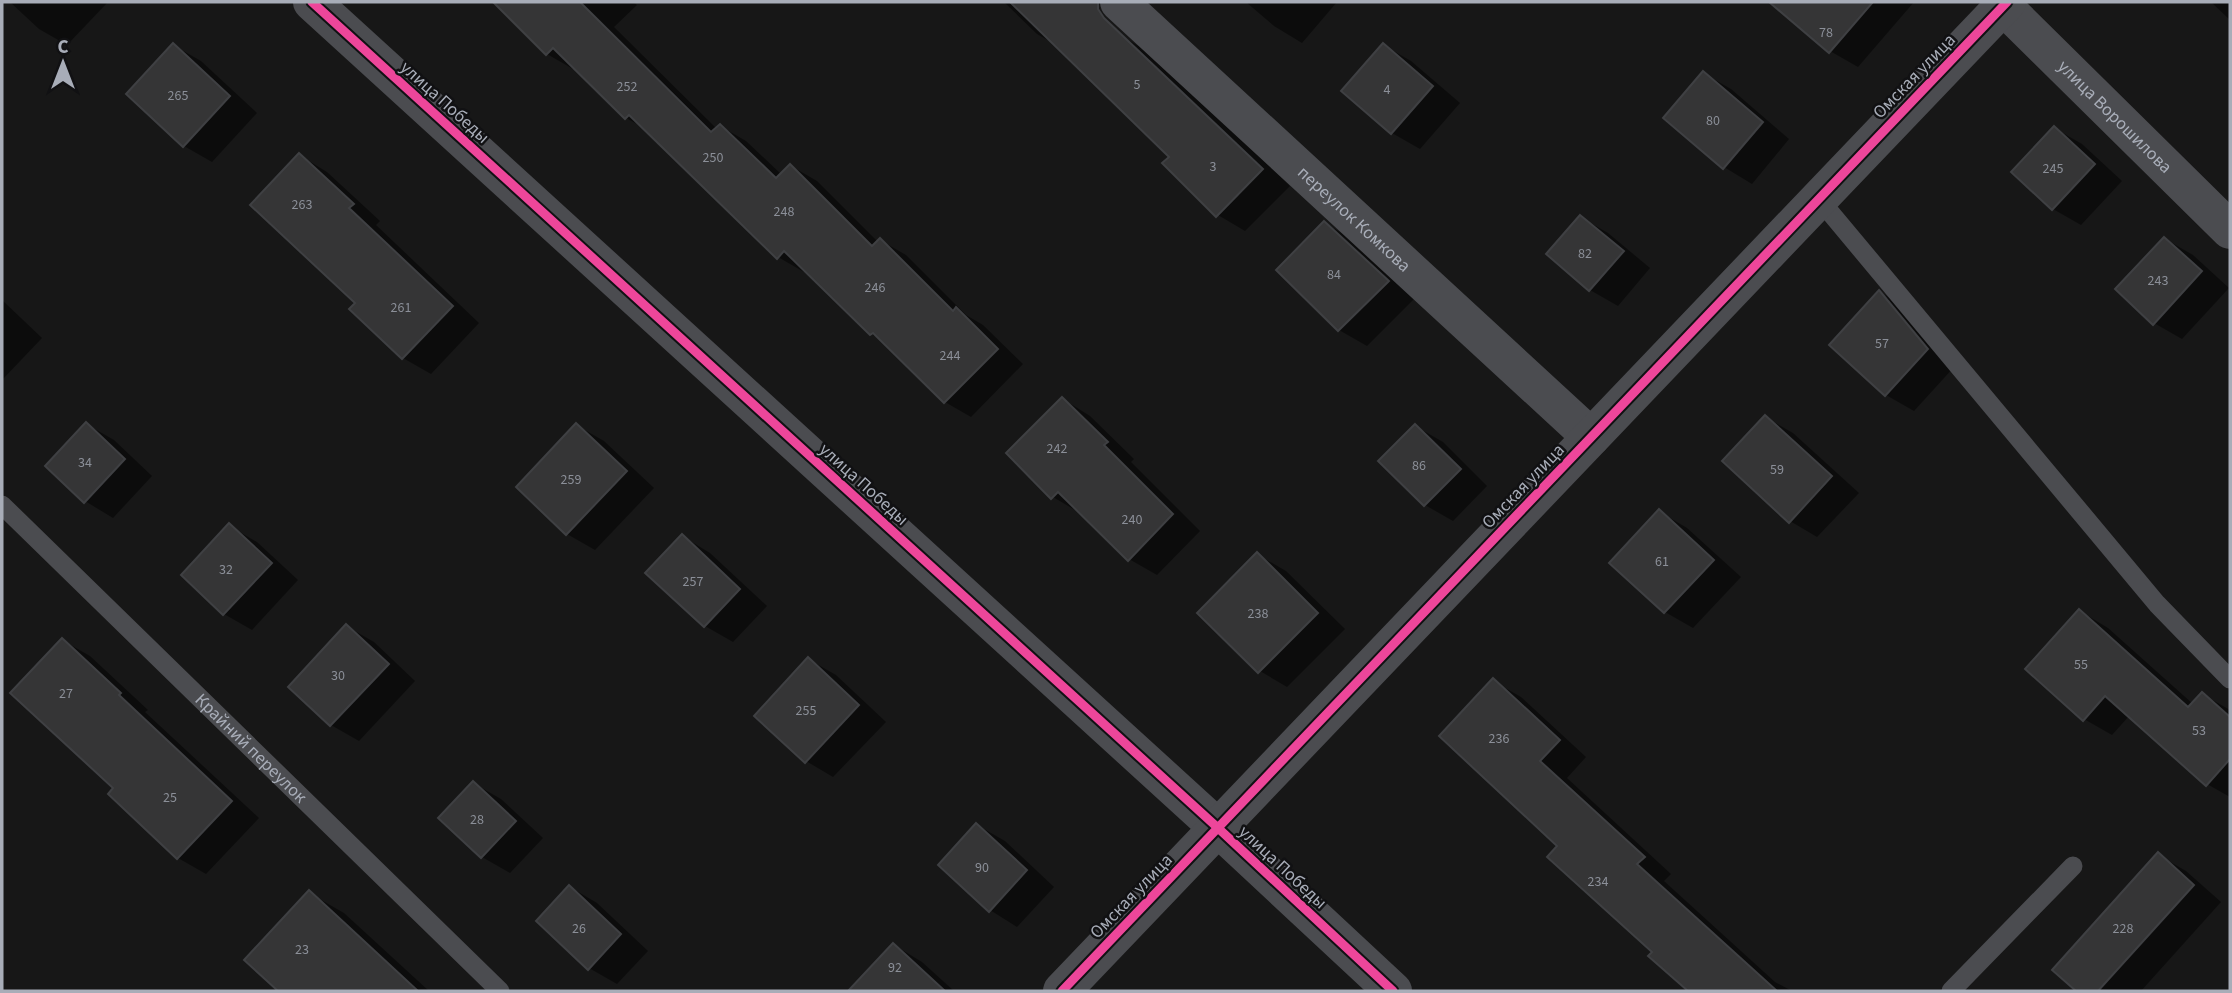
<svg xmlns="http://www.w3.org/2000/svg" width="2232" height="993" font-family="'Source Sans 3',sans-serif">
<rect width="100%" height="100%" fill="#171717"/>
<g fill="#0007">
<path d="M 10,2 L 108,2 L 67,45 L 39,29 Z"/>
<path d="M 502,2 L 633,2 L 637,5 L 614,27 L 717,129 L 720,126 L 746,141 L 782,175 L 791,166 L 817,181 L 878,242 L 880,240 L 906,255 L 966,315 L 983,325 L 1023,364 L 971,417 L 945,402 L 884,341 L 871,334 L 806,270 L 804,272 L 778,257 L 648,130 L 626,118 L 575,67 L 573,69 L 547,54 L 504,11 L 507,7 Z"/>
<path d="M 1004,2 L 1082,2 L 1121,40 L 1123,37 L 1151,53 L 1290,186 L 1245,231 L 1218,215 L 1171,157 L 1058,46 L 1037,34 Z"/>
<path d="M 1246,2 L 1337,2 L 1302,43 L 1274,26 Z"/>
<path d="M 1789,2 L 1914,2 L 1858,67 L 1830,51 L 1782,10 Z"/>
<path d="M 2211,2 L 2230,2 L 2230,20 Z"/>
<path d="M 173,45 L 201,61 L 257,113 L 212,162 L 184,146 Z"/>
<path d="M 1383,45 L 1411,61 L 1460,103 L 1420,149 L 1392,133 L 1344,91 Z"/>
<path d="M 1703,73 L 1731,89 L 1789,139 L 1752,184 L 1724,167 Z"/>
<path d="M 2054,128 L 2082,144 L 2122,181 L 2081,225 L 2053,209 Z"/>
<path d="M 299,155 L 327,172 L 380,221 L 376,225 L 479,323 L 431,374 L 403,358 L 352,309 L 357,303 Z"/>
<path d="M 1580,217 L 1608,233 L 1650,268 L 1618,306 L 1590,290 L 1549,254 Z"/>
<path d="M 1325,223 L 1352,239 L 1416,297 L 1367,346 L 1339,330 Z"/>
<path d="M 2165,239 L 2193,255 L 2229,288 L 2182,339 L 2154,323 Z"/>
<path d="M 1880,292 L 1907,309 L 1955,366 L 1914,411 L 1886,395 Z"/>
<path d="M 2,300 L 42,338 L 2,380 Z"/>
<path d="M 1063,399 L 1090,416 L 1134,459 L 1131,462 L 1200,531 L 1157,575 L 1129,559 L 1080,513 L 1053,497 Z"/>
<path d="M 1765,417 L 1793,433 L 1859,493 L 1817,537 L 1790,521 Z"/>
<path d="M 86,424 L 114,440 L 152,476 L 113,518 L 85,501 Z"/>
<path d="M 576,425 L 604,441 L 654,488 L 595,550 L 567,534 L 518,487 Z"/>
<path d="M 1415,426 L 1443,442 L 1487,486 L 1453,521 L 1425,505 Z"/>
<path d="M 1660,512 L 1687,528 L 1741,577 L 1693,628 L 1665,612 L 1612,563 Z"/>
<path d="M 229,526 L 257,542 L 298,580 L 252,630 L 224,614 Z"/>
<path d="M 682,536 L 710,553 L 767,606 L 733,642 L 705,626 L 648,573 Z"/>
<path d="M 1258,555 L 1286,571 L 1345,629 L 1287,687 L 1260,671 Z"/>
<path d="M 2080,611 L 2108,628 L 2193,704 L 2202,694 L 2230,710 L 2230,797 L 2207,784 L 2130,715 L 2112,735 L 2084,719 Z"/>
<path d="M 346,626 L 374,642 L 415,681 L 359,741 L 331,725 L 290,687 Z"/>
<path d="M 62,640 L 90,656 L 148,710 L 145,712 L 259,818 L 206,874 L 178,858 L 110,794 L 115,788 Z"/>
<path d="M 808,659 L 836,675 L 886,722 L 833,777 L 806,761 Z"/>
<path d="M 1493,681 L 1521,697 L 1586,757 L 1567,778 L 1671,874 L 1664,881 L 1775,982 L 1792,991 L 1690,991 L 1651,955 L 1654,952 L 1560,846 Z"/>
<path d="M 473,783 L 501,799 L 543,838 L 510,873 L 482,857 L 440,818 Z"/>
<path d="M 977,825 L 1005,841 L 1054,887 L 1017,927 L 990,910 Z"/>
<path d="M 2158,855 L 2186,871 L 2221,902 L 2141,991 L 2078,991 L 2054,969 Z"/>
<path d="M 570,887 L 597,903 L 648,951 L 617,984 L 589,968 Z"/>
<path d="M 309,893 L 344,913 L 429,991 L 281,991 L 247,960 Z"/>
<path d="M 894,945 L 922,962 L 954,991 L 851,991 Z"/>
</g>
<g fill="#353536" stroke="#3f4043" stroke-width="2">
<path d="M 493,2 L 580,2 L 711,132 L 720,124 L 776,178 L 790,164 L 872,246 L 880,238 L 953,311 L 956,307 L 998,349 L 944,403 L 873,333 L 870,335 L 784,251 L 777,259 L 629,115 L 625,119 L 553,48 L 546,55 Z"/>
<path d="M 1010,2 L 1098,2 L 1098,9 L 1104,18 L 1263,169 L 1216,217 L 1162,163 L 1169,157 Z"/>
<path d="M 1769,2 L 1873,2 L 1829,53 Z"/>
<path d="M 173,43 L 230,96 L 183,147 L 126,94 Z"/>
<path d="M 1383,43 L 1433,86 L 1391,134 L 1341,91 Z"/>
<path d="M 1703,71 L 1763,122 L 1723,169 L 1663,118 Z"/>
<path d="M 2054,126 L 2095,164 L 2052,210 L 2011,172 Z"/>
<path d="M 299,153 L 354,204 L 349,208 L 453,306 L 402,359 L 349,309 L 355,303 L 250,205 Z"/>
<path d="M 1580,215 L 1624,251 L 1589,291 L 1546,254 Z"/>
<path d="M 1324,221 L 1389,281 L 1338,331 L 1276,270 Z"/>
<path d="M 2164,237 L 2202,271 L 2153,325 L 2115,289 Z"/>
<path d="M 1879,290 L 1928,349 L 1885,396 L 1829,345 Z"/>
<path d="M 1062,397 L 1108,442 L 1104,445 L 1173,514 L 1128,561 L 1058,492 L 1051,499 L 1006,453 Z"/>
<path d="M 1765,415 L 1832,476 L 1789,523 L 1722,461 Z"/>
<path d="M 86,422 L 125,459 L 84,503 L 45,466 Z"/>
<path d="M 576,423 L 627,471 L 566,535 L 516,487 Z"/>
<path d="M 1415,424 L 1461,469 L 1424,506 L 1378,461 Z"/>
<path d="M 1659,509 L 1714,560 L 1664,613 L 1609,563 Z"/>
<path d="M 229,523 L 272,563 L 223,615 L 181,575 Z"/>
<path d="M 682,534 L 740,589 L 704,627 L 645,573 Z"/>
<path d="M 1257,552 L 1318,613 L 1258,673 L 1197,613 Z"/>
<path d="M 2079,609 L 2188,707 L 2202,692 L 2230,717 L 2230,759 L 2206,786 L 2105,696 L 2083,721 L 2025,669 Z"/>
<path d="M 346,624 L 389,664 L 330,726 L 288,687 Z"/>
<path d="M 62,638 L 121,693 L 119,695 L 232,801 L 177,859 L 108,794 L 113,788 L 10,693 Z"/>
<path d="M 808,657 L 859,705 L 805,763 L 754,716 Z"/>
<path d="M 1493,678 L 1560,740 L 1540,761 L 1645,857 L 1637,864 L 1777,991 L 1688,991 L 1648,956 L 1652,952 L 1547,857 L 1557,846 L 1439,736 Z"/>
<path d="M 473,781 L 516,821 L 481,858 L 438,818 Z"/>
<path d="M 976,823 L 1027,870 L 989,912 L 938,865 Z"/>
<path d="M 2158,852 L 2194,885 L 2098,991 L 2076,991 L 2052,970 Z"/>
<path d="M 569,885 L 621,934 L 588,970 L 536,921 Z"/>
<path d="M 309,890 L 418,991 L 278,991 L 244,960 Z"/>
<path d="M 893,943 L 945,991 L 848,991 Z"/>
</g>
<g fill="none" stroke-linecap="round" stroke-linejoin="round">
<g stroke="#4b4c50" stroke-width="19">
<path d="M 1819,199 L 2157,604 L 2230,679"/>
<path id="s1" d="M 2,505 L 500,991"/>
<path d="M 1951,991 L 2073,866"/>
</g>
<g stroke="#4b4c50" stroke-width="38">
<path d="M 312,2 L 1218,828 L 1393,991"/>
<path id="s2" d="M 1119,2 L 1591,437"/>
<path id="s3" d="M 1999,2 L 2230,230"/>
<path d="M 1062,991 L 2007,2"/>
</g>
<g stroke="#111113" stroke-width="13">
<g id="cycleway">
<path d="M 312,2 L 1218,828 L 1393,991"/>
<path d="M 1062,991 L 2007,2"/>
</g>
</g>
<use href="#cycleway" stroke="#ed469a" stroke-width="9"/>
</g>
<g text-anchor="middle" stroke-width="5" stroke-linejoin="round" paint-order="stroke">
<g font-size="14" fill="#8b8f98">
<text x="1826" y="37">78</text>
<text x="1137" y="89">5</text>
<text x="627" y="91">252</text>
<text x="1387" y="94">4</text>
<text x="178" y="100">265</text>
<text x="1713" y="125">80</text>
<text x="713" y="162">250</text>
<text x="1213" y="171">3</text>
<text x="2053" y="173">245</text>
<text x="302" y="209">263</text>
<text x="784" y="216">248</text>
<text x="1585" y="258">82</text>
<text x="1334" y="279">84</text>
<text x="2158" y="285">243</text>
<text x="875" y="292">246</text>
<text x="401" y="312">261</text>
<text x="1882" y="348">57</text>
<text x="950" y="360">244</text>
<text x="1057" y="453">242</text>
<text x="85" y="467">34</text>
<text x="1419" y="470">86</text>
<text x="1777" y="474">59</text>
<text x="571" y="484">259</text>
<text x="1132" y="524">240</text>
<text x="1662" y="566">61</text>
<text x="226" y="574">32</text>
<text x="693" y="586">257</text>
<text x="1258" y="618">238</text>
<text x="2081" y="669">55</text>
<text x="338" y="680">30</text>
<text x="66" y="698">27</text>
<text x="806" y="715">255</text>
<text x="2199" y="735">53</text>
<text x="1499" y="743">236</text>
<text x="170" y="802">25</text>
<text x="477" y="824">28</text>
<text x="982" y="872">90</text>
<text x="1598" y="886">234</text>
<text x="579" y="933">26</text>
<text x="2123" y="933">228</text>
<text x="302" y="954">23</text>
<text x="895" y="972">92</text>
</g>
<g font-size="18" fill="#a8adb8" stroke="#111113">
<text transform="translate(1914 76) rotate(-46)" y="6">Омская улица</text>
<text transform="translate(445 102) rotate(42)" y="6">улица Победы</text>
<text dy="6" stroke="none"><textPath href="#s3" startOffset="163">улица Ворошилова</textPath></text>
<text dy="6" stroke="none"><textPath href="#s2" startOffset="320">переулок Комкова</textPath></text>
<text transform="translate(864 484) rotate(42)" y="6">улица Победы</text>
<text transform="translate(1523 486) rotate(-46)" y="6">Омская улица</text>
<text dy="6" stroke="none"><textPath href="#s1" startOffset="348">Крайний переулок</textPath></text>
<text transform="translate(1283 867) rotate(43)" y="6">улица Победы</text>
<text transform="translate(1131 896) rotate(-46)" y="6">Омская улица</text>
</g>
</g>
<rect width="2232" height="993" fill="none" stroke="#a8adb8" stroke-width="7"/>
<g transform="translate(63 63)" stroke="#111113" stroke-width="5" paint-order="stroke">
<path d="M0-5L12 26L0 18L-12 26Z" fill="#a8adb8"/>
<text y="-10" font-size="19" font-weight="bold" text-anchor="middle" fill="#a8adb8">С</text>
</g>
</svg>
